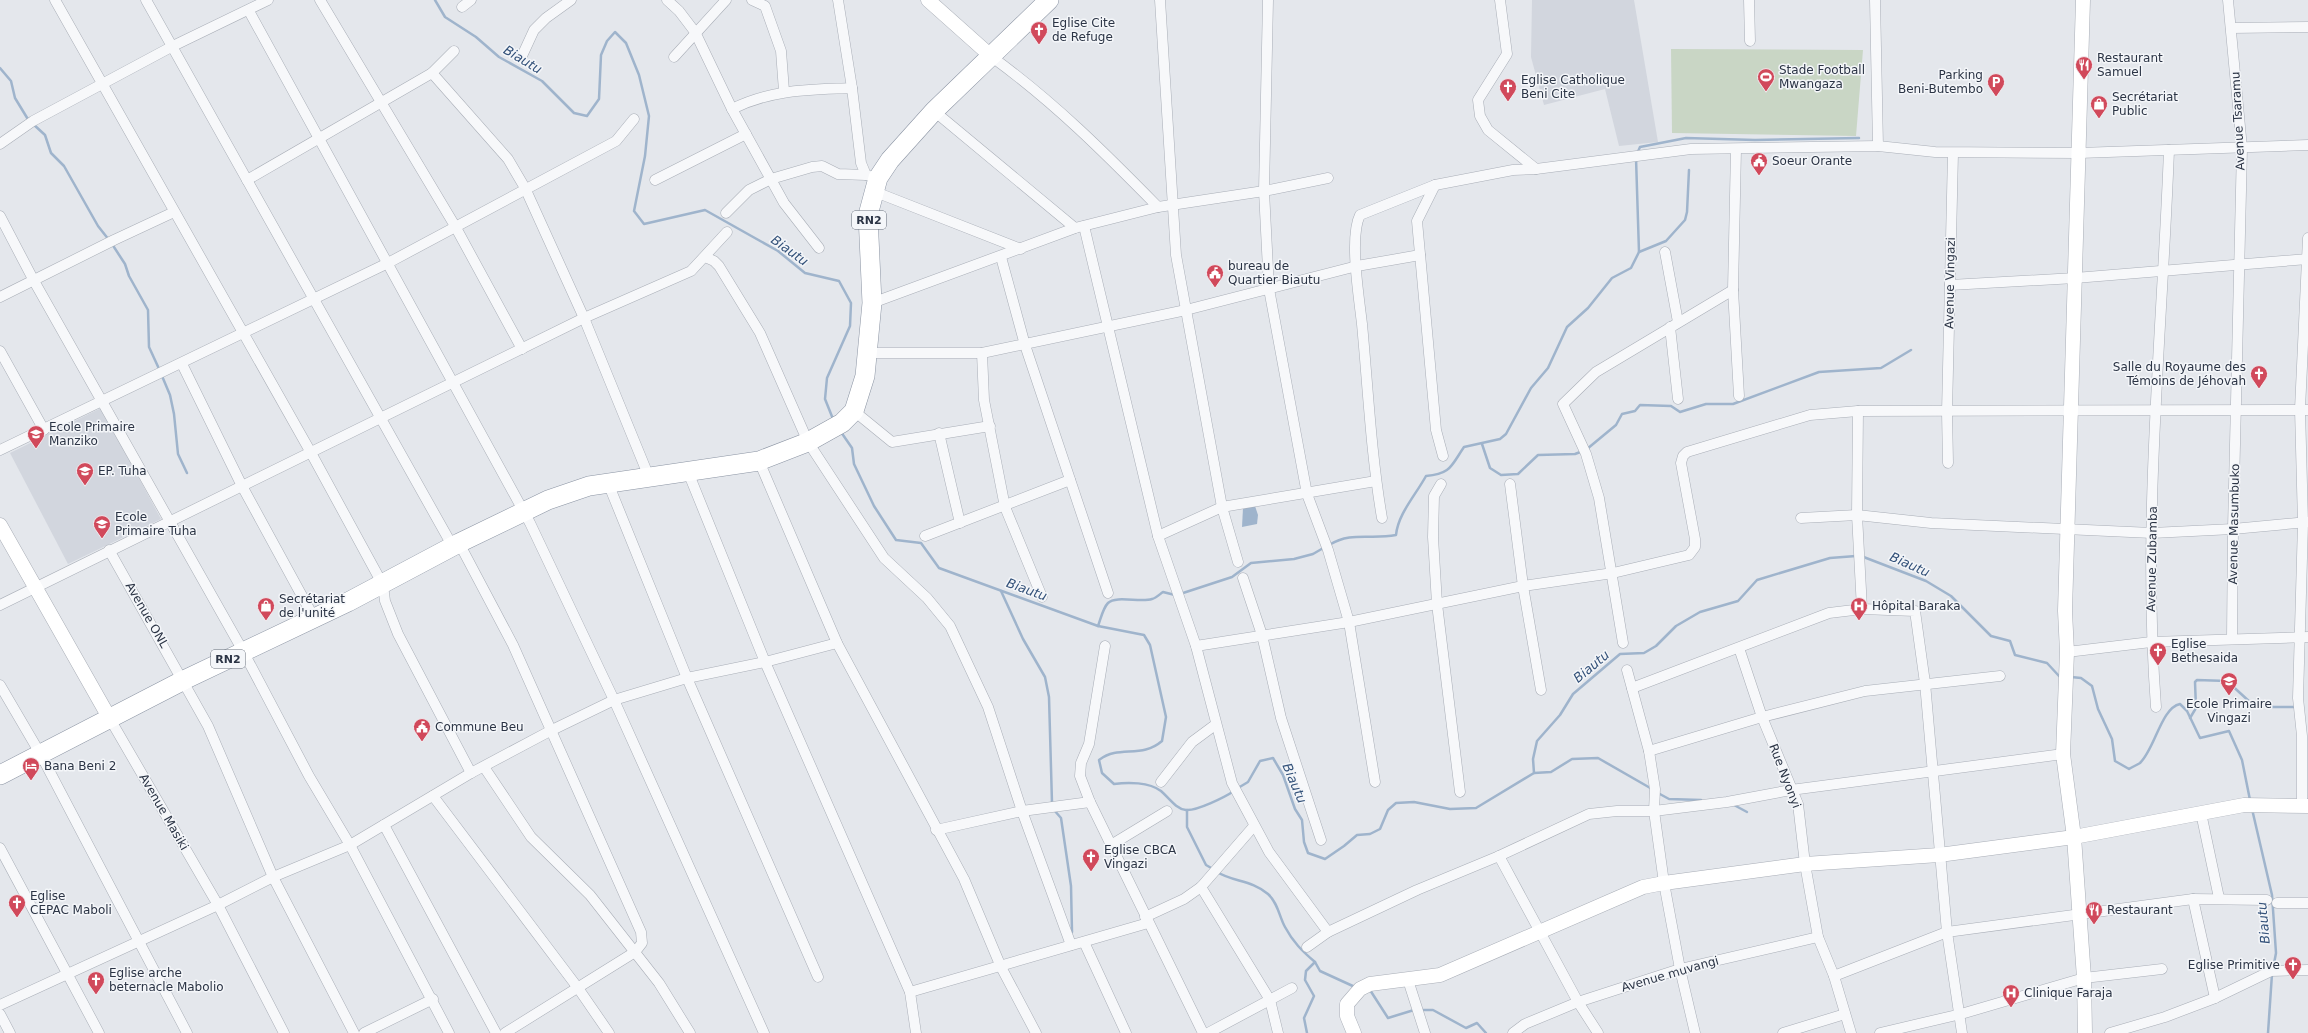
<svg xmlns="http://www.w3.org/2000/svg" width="2308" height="1033" font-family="'DejaVu Sans',sans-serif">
<rect width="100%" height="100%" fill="#e4e7ec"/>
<g fill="#d2d6de">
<path d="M 1532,0 L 1634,0 L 1658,142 L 1619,146 L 1605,89 L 1544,105 L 1531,57 Z"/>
<path d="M 101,408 L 161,519 L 68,564 L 10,453 Z"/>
</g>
<path fill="#c9d6c5" d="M 1671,49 L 1863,50 L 1856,136 L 1672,133 Z"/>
<path fill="#9fb4cc" d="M 1255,506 L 1258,515 L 1257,524 L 1242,527 L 1243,508 Z"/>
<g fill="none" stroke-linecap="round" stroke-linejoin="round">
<g stroke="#9fb4cc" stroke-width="2.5">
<path d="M 435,0 L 445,17 L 476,37 L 499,57 L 542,81 L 574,113 L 587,116 L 599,99 L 601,55 L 607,41 L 615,32 L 626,43 L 639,75 L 649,116 L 645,156 L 634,211 L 644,224 L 705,210 L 778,251 L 805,273 L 839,281 L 851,303 L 850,326 L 827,378 L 825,399 L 833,419"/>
<path d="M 0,68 L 11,81 L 15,98 L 29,121"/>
<path d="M 33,124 L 45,135 L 51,153 L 64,166 L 98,226 L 109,240"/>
<path d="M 1637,154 L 1640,147 L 1686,138 L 1755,140 L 1859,138"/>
<path d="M 1636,158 L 1639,252"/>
<path d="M 112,244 L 125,264 L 129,276 L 148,310 L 149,347 L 160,371"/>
<path d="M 162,376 L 170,395 L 174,414 L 178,454 L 187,473"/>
<path d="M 841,432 L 852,448 L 854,464 L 874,506 L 896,540 L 921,543 L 939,568 L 1098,626 L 1144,635 L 1150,645 L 1166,717 L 1162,741 C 1147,754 1132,750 1114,753 C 1109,754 1103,757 1099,760 L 1102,773 L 1114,784 C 1128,782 1149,782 1161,791 C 1169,798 1176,809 1186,810 C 1197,811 1225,797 1234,791"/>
<path d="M 1482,444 L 1490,468 L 1501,475 L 1518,474 L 1538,455 L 1575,454 L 1583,451"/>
<path d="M 1587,449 L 1616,425 L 1622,414 L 1635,411 L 1640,405 L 1671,406 L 1680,412 L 1706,404 L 1733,404 L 1819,372 L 1881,368 L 1911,350"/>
<path d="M 1329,545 C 1352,531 1370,540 1396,535 C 1398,514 1415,496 1426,476 C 1451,474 1451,466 1464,447 L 1500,439 L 1506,434 L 1531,388 L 1548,368 L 1567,327 L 1588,308 L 1612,278 L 1631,268 L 1639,252 L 1666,241 L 1685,220 L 1687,212 L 1689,170"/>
<path d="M 1861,556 L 1926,581 L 1951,596 L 1991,636 L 2010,641 L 2015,655 L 2047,663 L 2059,676 L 2062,677"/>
<path d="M 1001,591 L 1023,639 L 1045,677 L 1049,697 L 1052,803"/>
<path d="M 1180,594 L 1232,577 L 1251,563 L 1294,559 L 1313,554 L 1325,547"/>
<path d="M 1098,626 C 1101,618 1103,608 1108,603 C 1116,595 1141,603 1152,599 C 1156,598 1160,594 1163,592 L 1175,595"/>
<path d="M 2071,677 L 2081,678 L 2092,686 L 2098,709 L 2112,739 L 2115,761 L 2129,769 C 2132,767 2137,765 2140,763 C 2155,749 2161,708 2180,704 L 2187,711 L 2200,738 L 2229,731 L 2242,760 L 2250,800"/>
<path d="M 2265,704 L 2273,707 L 2296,707"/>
<path d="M 2190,718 L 2196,708 L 2195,682 L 2197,680 L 2227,681 L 2251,703"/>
<path d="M 1534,773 L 1551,772 L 1572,759 L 1598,758 L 1652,789"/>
<path d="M 1238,788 L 1248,782 L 1260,761 L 1273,758 L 1283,775 L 1295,809 L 1302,820 L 1304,842 L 1308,853 L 1325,859 L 1344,846 L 1357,835 L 1370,834 L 1380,829 L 1388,810 L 1396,803 L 1414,802 L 1450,809 L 1476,808 L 1534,773 L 1533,759 L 1537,741 L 1560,715 L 1573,694 L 1620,654 L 1644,653 L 1656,646 L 1676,626 L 1700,612 L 1738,601 L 1757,580 L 1830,558 L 1856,556"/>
<path d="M 1658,793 L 1669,799 L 1701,800"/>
<path d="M 1734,805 L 1747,812"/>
<path d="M 2252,809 L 2272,895 L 2276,953 L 2273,969"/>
<path d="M 1054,810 L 1061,818 L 1071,886 L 1072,932"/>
<path d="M 1187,810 L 1187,827 L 1206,865 L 1213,869"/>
<path d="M 1217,872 C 1233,882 1252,880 1268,894 C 1278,903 1279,916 1285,927 C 1293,942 1302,951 1315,962 L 1306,971 L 1305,980 L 1314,996 L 1304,1018 L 1307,1033"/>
<path d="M 1315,962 L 1320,971 L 1355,987"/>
<path d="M 1370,990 L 1388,1018 L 1414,1010"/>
<path d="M 1421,1010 L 1433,1010 L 1466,1028 L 1477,1023 L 1486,1033"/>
<path d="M 2268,1033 L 2272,974"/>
</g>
<g stroke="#a9aeb7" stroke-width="11">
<g id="street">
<path d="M 55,0 L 310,451 L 383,585 L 385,601 L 398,634 L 471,773"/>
<path d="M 146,0 L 453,547"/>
<path d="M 320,0 L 455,226 L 522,349"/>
<path d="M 667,0 L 679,11 L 695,32 L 732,109 L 784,203 L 819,248"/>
<path d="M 752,0 L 765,6 L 781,51 L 784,91"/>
<path d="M 838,0 L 852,88 L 861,163 L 866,175 L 878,178"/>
<path d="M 1160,0 L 1176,255 L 1222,507 L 1238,562"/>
<path d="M 1268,0 L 1264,191 L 1269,289 L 1307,494 L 1328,550 L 1349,622 L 1375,782"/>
<path d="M 1500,0 L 1507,54 L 1478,100 L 1480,116 L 1488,130 L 1536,169"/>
<path d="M 1749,0 L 1750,41"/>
<path d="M 1875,0 L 1878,146"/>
<path d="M 2228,0 L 2242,148 L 2233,529 L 2232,638"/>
<path d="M 462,7 L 471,0"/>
<path d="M 249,11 L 530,523 L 614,700 L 764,1033"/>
<path d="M 2231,28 L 2308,27"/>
<path d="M 522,56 L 534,30 L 546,18 L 571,0"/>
<path d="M 674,57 L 726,0"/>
<path d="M 992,57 C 1055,103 1104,152 1158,207"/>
<path d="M 432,73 L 508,159 L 525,188 L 584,318 L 649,477"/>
<path d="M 732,109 C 772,89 809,90 852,88"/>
<path d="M 934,111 L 1075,228"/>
<path d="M 0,144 L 33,121 L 173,46 L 268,0"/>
<path d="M 1736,149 L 1733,290 L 1739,396"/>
<path d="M 247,180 L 432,73 L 454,51"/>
<path d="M 655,180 L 746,134"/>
<path d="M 1435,185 L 1417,221 L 1436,430 L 1443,456"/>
<path d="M 873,191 L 1021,249"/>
<path d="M 726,213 L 749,190 L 771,179 L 812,167 L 822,166 L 838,174 L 866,175"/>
<path d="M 0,216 L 34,281 L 243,651 L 309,776 L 350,845 L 449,1033"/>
<path d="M 1084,226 L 1158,536 L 1196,646 L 1232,783 L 1269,852 L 1328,932"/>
<path d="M 1665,252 L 1678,322"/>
<path d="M 705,257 L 714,261 L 719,266 L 760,333 L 808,442 L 884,558 L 927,598 L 950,626 L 988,707 L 1022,811 L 1071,945"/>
<path d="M 1001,257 L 1025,345 L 1108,593"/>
<path d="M 1950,285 L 2075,278 L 2308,259"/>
<path d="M 0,297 L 114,240 L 174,212"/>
<path d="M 872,303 L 1075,228 L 1158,207 L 1264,191 L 1328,178"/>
<path d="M 1670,327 L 1678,399"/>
<path d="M 0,351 L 44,430"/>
<path d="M 868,353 L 982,353 L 1186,310 L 1357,266 L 1420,255"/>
<path d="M 982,353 L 984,400 L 1005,507 L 1042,597"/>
<path d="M 182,364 L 242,486 L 314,618"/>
<path d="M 854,411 L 892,442 L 990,426"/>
<path d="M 1858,411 L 1857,515 L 1862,609"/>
<path d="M 939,433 L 960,523"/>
<path d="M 0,450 L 388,263 L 616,141 L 634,119"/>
<path d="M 759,461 L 837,643 L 964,879 L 1001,967 L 1036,1033"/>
<path d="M 1948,463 L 1947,412 L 1953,153"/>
<path d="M 688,472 L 765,662 L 910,992 L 916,1033"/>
<path d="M 608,483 L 687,678 L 818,977"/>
<path d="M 1441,484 L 1434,496 L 1433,537 L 1437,604 L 1460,792"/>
<path d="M 1510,484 L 1523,586 L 1541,690"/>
<path d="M 1382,518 C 1371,454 1368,388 1362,324 C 1359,297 1349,237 1360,215 L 1435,185 L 1513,170 L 1536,169 L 1691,149 L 1878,146 L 1935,152 L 2079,153 L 2308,145"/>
<path d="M 1801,518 L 1857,515 L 1931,523 L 2152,533 L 2233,529 L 2308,522"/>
<path d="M 925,536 L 1070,480"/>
<path d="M 1158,536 L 1222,507 L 1376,481"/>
<path d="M 459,543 L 513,645 L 641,932 L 642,943 L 635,952 L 505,1033"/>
<path d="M 109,550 L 208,726 L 273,877 L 354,1033"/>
<path d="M 1243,578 L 1262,635 L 1281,718 L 1321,840"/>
<path d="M 0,605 L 584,318 L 691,271 L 727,232"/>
<path d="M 1623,643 L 1599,498 L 1586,454 L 1563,404 L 1596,372 L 1733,290"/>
<path d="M 1105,646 L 1089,744 L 1081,763 L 1080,776 L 1090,802 L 1203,1033"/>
<path d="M 1196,646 L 1349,622 L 1523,586 L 1613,573 L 1689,555 L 1695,547 L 1695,539 L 1681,463 L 1683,456 L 1687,452 L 1810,415 L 1858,411 L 2308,410"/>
<path d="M 1739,648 L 1762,717 L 1798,804 L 1805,864 L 1818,937 L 1834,976 L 1851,1033"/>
<path d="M 2067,652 L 2151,642 L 2308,637"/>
<path d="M 1627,670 L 1649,751 L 1655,789 L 1654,811 L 1664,883 L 1680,969 L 1695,1033"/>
<path d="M 0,685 L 41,755 L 187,1033"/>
<path d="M 1632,688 L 1829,613 L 1862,609 L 1915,611 L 1925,683 L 1947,932 L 1962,1033"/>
<path d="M 2156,707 C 2142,522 2162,335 2169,150"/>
<path d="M 110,719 L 218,905 L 284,1033"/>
<path d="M 1649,751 L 1762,717 L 1865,691 L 2000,676"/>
<path d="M 484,767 L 531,837 L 590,895 L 659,983 L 690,1033"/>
<path d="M 1161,782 L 1192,742 L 1215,725"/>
<path d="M 433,796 L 578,988 L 609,1033"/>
<path d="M 2302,805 L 2302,736 L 2298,698 L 2303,523 L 2300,409 L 2308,238"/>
<path d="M 2201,813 L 2219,898"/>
<path d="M 384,825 L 496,1033"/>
<path d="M 936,830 L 1022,811 L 1090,802"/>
<path d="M 1111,845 L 1167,811"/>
<path d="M 0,848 L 99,1033"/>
<path d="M 1499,856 L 1578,1002 L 1598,1033"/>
<path d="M 1201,887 L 1270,1000 L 1278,1033"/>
<path d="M 2193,899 L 2215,998"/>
<path d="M 2277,903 L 2308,903"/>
<path d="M 1145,917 L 1184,899 L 1201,887 L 1254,826"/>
<path d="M 1084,942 L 1126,1033"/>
<path d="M 1307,947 L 1328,932 L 1417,890 L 1499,856 L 1589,814 L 1617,811 L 1654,811 L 1727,802 L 1791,790 L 2063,754"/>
<path d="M 1834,976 L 1947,932 L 2193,899 L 2267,900"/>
<path d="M 1408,980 L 1425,1033"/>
<path d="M 910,992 L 1148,923"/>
<path d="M 0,1005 L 218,905 L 273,877 L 350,845 L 471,773 L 550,731 L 614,700 L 687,678 L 765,662 L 837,643"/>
<path d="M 0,1014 L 10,1033"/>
<path d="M 364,1033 L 433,999"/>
<path d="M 1208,1033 L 1292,988"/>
<path d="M 1513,1033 L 1525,1024 L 1578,1002 L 1680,969 L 1818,937"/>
<path d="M 1783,1033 L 1845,1014"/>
<path d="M 1880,1033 L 1961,1014 L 2084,978 L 2162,969"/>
<path d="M 2110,1033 L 2165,1017 L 2215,998 L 2271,971 L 2308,970"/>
</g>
</g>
<g stroke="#a9aeb7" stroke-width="15">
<g id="secondary">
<path d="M 928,0 L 992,57"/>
<path d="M 2083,0 L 2065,611 L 2067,652 L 2063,754 L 2074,837 L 2084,978 L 2085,1033"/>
<path d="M 0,525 L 110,719"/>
<path d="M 1354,1033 L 1347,1016 L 1347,1004 L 1360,989 L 1370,984 L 1440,975 L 1643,887 L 1664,883 L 1805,864 L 1939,855 L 2074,837 L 2244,805 L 2308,806"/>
</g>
</g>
<g stroke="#8b94a3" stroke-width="20">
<path id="highway" d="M 0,775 L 184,680 L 348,602 L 459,543 L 548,500 L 589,486 L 759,461 L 808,442 L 842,423 L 854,411 L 865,376 L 872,303 L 868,215 L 878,178 L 890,160 L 934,111 L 1049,0"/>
</g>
<use href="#street" stroke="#f7f8fa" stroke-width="10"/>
<use href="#secondary" stroke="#fff" stroke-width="14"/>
<use href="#highway" stroke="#fff" stroke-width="19"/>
</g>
<defs>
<g id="church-pin" transform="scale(0.9)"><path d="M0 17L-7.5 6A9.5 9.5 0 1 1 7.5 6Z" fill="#d1495b" stroke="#f4f6f9"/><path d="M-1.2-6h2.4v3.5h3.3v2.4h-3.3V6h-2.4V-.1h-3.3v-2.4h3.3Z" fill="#fff"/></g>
<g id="restaurant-pin" transform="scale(0.9)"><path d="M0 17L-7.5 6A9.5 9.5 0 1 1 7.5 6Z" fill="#d1495b" stroke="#f4f6f9"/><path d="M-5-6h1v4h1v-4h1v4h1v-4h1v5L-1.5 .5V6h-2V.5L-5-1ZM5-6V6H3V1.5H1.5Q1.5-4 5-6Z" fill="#fff"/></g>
<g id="stadium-pin" transform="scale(0.9)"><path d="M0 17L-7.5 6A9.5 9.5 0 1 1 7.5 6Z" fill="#d1495b" stroke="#f4f6f9"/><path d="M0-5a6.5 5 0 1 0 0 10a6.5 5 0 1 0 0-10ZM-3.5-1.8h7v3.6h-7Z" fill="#fff"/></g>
<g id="parking-pin" transform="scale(0.9)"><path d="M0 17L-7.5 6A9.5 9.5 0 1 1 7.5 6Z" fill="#d1495b" stroke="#f4f6f9"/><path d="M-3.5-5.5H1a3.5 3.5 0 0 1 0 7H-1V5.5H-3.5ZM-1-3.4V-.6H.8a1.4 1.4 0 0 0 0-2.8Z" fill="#fff"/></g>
<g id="shop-pin" transform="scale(0.9)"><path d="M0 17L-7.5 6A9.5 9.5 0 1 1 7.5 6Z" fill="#d1495b" stroke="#f4f6f9"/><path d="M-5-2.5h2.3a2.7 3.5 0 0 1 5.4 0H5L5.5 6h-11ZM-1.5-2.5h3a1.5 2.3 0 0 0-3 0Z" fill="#fff"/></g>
<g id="civic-pin" transform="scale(0.9)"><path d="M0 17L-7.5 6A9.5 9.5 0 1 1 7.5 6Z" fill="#d1495b" stroke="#f4f6f9"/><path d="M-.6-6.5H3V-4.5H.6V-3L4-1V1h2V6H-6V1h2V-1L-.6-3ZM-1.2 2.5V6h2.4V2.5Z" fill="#fff"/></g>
<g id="school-pin" transform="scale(0.9)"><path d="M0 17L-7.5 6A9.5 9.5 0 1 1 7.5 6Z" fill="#d1495b" stroke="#f4f6f9"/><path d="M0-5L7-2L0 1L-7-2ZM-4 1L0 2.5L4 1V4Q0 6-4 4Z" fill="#fff"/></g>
<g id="hospital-pin" transform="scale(0.9)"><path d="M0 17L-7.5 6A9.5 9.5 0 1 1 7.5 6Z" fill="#d1495b" stroke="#f4f6f9"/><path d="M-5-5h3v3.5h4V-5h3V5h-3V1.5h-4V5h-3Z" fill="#fff"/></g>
<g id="hotel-pin" transform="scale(0.9)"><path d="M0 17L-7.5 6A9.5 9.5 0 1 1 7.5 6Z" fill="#d1495b" stroke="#f4f6f9"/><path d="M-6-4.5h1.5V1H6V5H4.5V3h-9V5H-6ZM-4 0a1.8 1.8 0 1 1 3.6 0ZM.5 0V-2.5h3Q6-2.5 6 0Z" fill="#fff"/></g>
</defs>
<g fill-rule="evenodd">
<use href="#church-pin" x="1039" y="30"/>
<use href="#restaurant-pin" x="2084" y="65"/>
<use href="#stadium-pin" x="1766" y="77"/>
<use href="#parking-pin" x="1996" y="82"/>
<use href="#church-pin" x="1508" y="87"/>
<use href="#shop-pin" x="2099" y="104"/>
<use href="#civic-pin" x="1759" y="161"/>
<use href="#civic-pin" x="1215" y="273"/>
<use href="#church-pin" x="2259" y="374"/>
<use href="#school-pin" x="36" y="434"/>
<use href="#school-pin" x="85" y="471"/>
<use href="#school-pin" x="102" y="524"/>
<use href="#shop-pin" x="266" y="606"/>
<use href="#hospital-pin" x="1859" y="606"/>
<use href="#church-pin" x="2158" y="651"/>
<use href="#school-pin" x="2229" y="681"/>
<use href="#civic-pin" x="422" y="727"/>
<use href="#hotel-pin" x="31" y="766"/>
<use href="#church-pin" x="1091" y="857"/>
<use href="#church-pin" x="17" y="903"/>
<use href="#restaurant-pin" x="2094" y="910"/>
<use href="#church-pin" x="2293" y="965"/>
<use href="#church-pin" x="96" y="980"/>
<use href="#hospital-pin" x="2011" y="993"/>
</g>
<g text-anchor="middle" stroke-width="3" stroke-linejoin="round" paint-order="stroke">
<g fill="#f4f6f9" stroke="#676e7b" stroke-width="1">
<rect x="852" y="211" width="34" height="18" rx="3"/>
<rect x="211" y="650" width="34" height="18" rx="3"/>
</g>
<g font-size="11" font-weight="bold" fill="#2b3445">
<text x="869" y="224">RN2</text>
<text x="228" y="663">RN2</text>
</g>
<g font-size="12" fill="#2b3445" stroke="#f4f6f9" text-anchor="start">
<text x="1052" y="27">Eglise Cite<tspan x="1052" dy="14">de Refuge</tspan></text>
<text x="2097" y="62">Restaurant<tspan x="2097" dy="14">Samuel</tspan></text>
<text x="1779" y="74">Stade Football<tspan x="1779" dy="14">Mwangaza</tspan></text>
<text x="1983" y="79" text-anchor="end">Parking<tspan x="1983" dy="14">Beni-Butembo</tspan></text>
<text x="1521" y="84">Eglise Catholique<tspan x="1521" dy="14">Beni Cite</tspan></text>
<text x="2112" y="101">Secrétariat<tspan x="2112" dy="14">Public</tspan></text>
<text x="1772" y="165">Soeur Orante</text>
<text x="1228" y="270">bureau de<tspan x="1228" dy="14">Quartier Biautu</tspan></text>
<text x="2246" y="371" text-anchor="end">Salle du Royaume des<tspan x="2246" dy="14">Témoins de Jéhovah</tspan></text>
<text x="49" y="431">Ecole Primaire<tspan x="49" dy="14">Manziko</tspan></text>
<text x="98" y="475">EP. Tuha</text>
<text x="115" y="521">Ecole<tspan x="115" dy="14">Primaire Tuha</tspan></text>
<text x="279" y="603">Secrétariat<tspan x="279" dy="14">de l'unité</tspan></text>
<text x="1872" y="610">Hôpital Baraka</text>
<text x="2171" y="648">Eglise<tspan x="2171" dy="14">Bethesaida</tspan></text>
<text x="2229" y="708" text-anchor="middle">Ecole Primaire<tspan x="2229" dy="14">Vingazi</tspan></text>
<text x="435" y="731">Commune Beu</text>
<text x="44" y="770">Bana Beni 2</text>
<text x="1104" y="854">Eglise CBCA<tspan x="1104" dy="14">Vingazi</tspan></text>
<text x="30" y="900">Eglise<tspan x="30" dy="14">CEPAC Maboli</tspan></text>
<text x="2107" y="914">Restaurant</text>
<text x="2280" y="969" text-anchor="end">Eglise Primitive</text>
<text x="109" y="977">Eglise arche<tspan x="109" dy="14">beternacle Mabolio</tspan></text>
<text x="2024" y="997">Clinique Faraja</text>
</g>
<g font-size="12" fill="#2b3445" stroke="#f4f6f9">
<text transform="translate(2238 121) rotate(-93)" y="4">Avenue Tsaramu</text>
<text transform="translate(1950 283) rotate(-89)" y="4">Avenue Vingazi</text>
<text transform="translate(2234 524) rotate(-89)" y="4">Avenue Masumbuko</text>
<text transform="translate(2152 559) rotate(-89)" y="4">Avenue Zubamba</text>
<text transform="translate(147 615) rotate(60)" y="4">Avenue ONL</text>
<text transform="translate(1785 776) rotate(69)" y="4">Rue Nyonyi</text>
<text transform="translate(164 812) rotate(60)" y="4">Avenue Masiki</text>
<text transform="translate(1670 974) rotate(-16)" y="4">Avenue muvangi</text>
</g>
<g font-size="13" font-style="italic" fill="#34527a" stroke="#f4f6f9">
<text transform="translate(523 59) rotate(31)" y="5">Biautu</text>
<text transform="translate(790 250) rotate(36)" y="5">Biautu</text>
<text transform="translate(1910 564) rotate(24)" y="5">Biautu</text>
<text transform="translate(1027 589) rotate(20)" y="5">Biautu</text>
<text transform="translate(1591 666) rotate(-40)" y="5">Biautu</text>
<text transform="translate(1295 783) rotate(67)" y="5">Biautu</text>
<text transform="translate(2263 923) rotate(-95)" y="5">Biautu</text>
</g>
</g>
</svg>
